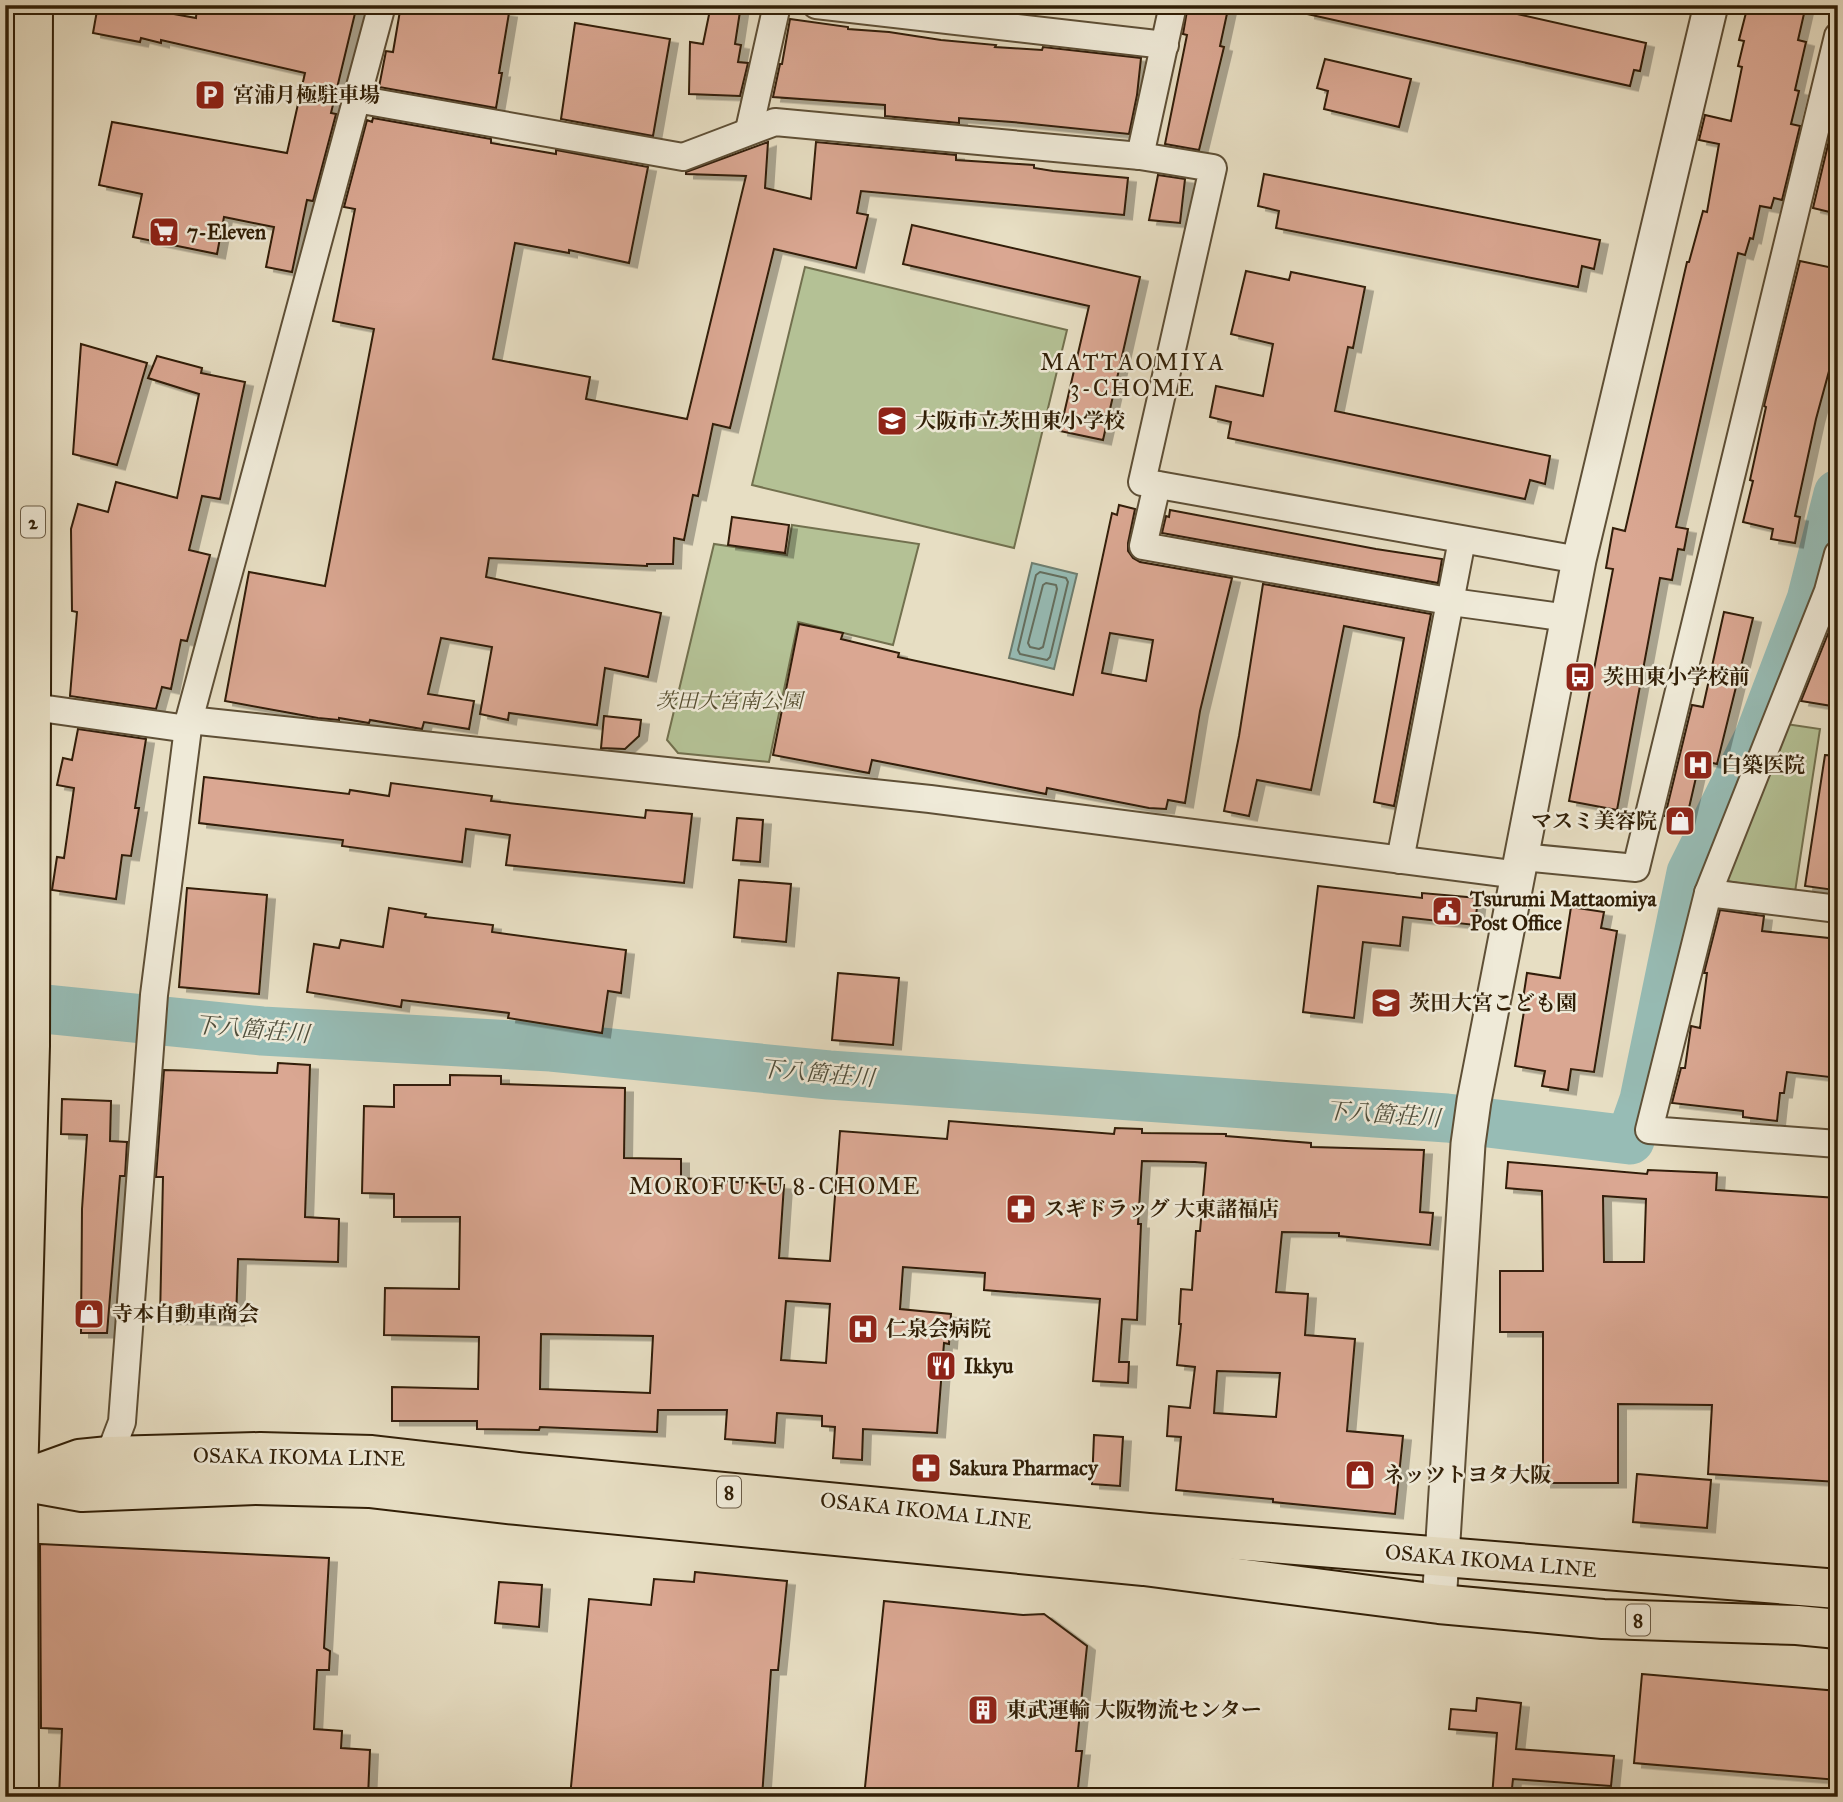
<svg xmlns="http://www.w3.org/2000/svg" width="1843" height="1802" font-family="'IM FELL Great Primer','Noto Serif JP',serif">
<defs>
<filter id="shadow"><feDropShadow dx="8" dy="4.5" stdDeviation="0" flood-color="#0004"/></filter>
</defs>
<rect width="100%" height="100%" fill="#e7dec3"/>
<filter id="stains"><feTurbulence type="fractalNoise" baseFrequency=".00286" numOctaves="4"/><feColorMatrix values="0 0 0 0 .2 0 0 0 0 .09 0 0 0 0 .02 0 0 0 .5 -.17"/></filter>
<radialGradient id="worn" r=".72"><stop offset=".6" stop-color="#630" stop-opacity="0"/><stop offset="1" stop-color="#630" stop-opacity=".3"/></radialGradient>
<g fill="#b4c195" stroke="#72704e" stroke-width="2">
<path d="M 805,267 L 1067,330 L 1014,548 L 752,485 Z"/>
<path d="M 792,525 L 919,544 L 893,645 L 798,622 L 769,762 L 678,753 L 667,740 L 714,544 L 787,555 Z"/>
<path d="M 1786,724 L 1820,729 L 1795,892 L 1726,881 Z"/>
</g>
<path fill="#97bcb5" stroke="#6e7d6f" stroke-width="2" d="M 1032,563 L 1077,574 L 1054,669 L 1009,658 Z"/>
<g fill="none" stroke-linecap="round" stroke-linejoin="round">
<g stroke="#646e5e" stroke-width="2">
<path d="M 1040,572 L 1066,578 L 1068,582 L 1050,657 L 1047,660 L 1020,654 L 1018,650 L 1036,575 Z"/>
<path d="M 1046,583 L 1056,585 L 1057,589 L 1043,647 L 1039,649 L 1030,647 L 1028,643 L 1043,585 Z"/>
</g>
<path stroke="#97bcb5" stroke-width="49" d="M 5,1005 L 262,1031 L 551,1047 L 829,1075 L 1447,1118 L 1630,1140 L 1644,1100 L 1691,873 L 1759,737 L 1811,600 L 1838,494"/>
</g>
<g fill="#daa792" stroke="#311f07" stroke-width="2" fill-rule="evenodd" filter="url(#shadow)">
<path d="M 98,5 L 147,5 L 146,9 L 196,18 L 197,5 L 357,5 L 331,113 L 336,114 L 313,201 L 307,200 L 292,272 L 266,267 L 274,227 L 224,217 L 217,254 L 133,237 L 142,194 L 99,185 L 112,122 L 287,153 L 305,73 L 161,40 L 161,43 L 141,38 L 140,42 L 93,33 Z"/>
<path d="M 401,5 L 465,5 L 509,13 L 499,73 L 502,73 L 496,108 L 379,87 L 386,51 L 393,52 Z"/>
<path d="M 711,5 L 741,5 L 735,44 L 741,45 L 738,62 L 748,63 L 740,96 L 689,94 L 690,42 L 703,44 Z"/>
<path d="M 1188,5 L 1226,5 L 1226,8 L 1228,9 L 1220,46 L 1224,47 L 1199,150 L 1165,144 L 1187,35 L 1183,34 Z"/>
<path d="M 1308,5 L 1477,5 L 1646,43 L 1640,71 L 1634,70 L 1630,86 L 1307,14 Z"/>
<path d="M 1748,5 L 1806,5 L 1798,40 L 1806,42 L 1795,90 L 1799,91 L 1791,124 L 1800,126 L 1782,200 L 1774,198 L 1771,208 L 1760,206 L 1753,239 L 1750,238 L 1745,255 L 1738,253 L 1676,527 L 1688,529 L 1684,550 L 1678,549 L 1672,580 L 1660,578 L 1617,810 L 1569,801 L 1613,569 L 1606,568 L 1613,528 L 1625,531 L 1687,262 L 1689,262 L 1703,211 L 1707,212 L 1719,144 L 1699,140 L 1705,115 L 1731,121 L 1742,67 L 1738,66 L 1744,41 L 1739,40 Z"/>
<path d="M 790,19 L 848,27 L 848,29 L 889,32 L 941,40 L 996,45 L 995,47 L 1042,50 L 1043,47 L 1141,58 L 1137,95 L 1129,134 L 1012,122 L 959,118 L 959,123 L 885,116 L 885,105 L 773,97 L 780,64 L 782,64 Z"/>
<path d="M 575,23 L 670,39 L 653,136 L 561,119 Z"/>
<path d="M 1325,59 L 1411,79 L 1399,127 L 1324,109 L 1328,91 L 1317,88 Z"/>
<path d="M 373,118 L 491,139 L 491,143 L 556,154 L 556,150 L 648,167 L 629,263 L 569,250 L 569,253 L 515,243 L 493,359 L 590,377 L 586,399 L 687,419 L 746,176 L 686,174 L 686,172 L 768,142 L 765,188 L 811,199 L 816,142 L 956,155 L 956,160 L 1034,165 L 1034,168 L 1053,171 L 1128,178 L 1124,215 L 861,191 L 857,213 L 868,215 L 856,268 L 774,249 L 730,428 L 713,424 L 698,496 L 693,495 L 684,540 L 674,538 L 673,564 L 647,564 L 647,566 L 489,558 L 486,577 L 661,613 L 648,677 L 605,668 L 597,725 L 509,713 L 508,720 L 480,714 L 492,647 L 441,638 L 428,694 L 474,701 L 469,729 L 424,722 L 422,729 L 370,720 L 369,723 L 339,718 L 339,720 L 318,718 L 225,701 L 249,572 L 325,586 L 374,329 L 333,321 L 355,209 L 344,207 L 367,120 L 372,122 Z"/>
<path d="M 1831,132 L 1838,134 L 1838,214 L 1813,208 Z"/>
<path d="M 1264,174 L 1600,240 L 1594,269 L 1582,266 L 1578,287 L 1276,228 L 1279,211 L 1258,206 Z"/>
<path d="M 1158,175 L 1185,179 L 1180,223 L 1149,220 Z"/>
<path d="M 912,225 L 1140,277 L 1103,440 L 1060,431 L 1089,306 L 903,264 Z"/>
<path d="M 1800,261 L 1838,269 L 1838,338 L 1816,419 L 1795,516 L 1800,517 L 1795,543 L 1771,539 L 1773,529 L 1743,522 L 1753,481 L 1750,480 L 1766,407 L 1764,406 Z"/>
<path d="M 1246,271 L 1289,280 L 1291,272 L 1365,287 L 1353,348 L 1348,347 L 1335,411 L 1550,456 L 1545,484 L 1530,480 L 1525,499 L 1228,438 L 1231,422 L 1210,417 L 1216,386 L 1263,396 L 1273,344 L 1231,334 Z"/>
<path d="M 81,344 L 147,363 L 117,465 L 73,454 Z"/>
<path d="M 157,356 L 202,368 L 201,373 L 245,382 L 220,499 L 202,496 L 189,550 L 210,555 L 187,641 L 181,640 L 171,689 L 162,687 L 156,709 L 70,696 L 77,612 L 72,611 L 71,529 L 78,504 L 108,512 L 116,482 L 177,498 L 199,394 L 148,378 Z"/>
<path d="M 1119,505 L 1135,509 L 1128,543 L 1128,551 L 1133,558 L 1140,562 L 1232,578 L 1200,711 L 1185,803 L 1168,800 L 1166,809 L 1149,808 L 1047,788 L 1046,794 L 872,760 L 869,773 L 773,755 L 799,624 L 843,633 L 841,639 L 899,653 L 898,657 L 1073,695 L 1112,513 L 1117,515 ZM 1110,633 L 1153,640 L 1146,681 L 1102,673 Z"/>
<path d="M 1170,510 L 1376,549 L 1442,559 L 1438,583 L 1162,533 L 1166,516 L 1169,517 Z"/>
<path d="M 732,517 L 789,525 L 785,553 L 728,545 Z"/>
<path d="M 1263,584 L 1431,614 L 1394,806 L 1374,802 L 1404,638 L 1344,626 L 1311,790 L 1257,780 L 1249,816 L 1224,811 L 1239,736 Z"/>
<path d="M 1838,609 L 1838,707 L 1801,701 Z"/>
<path d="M 1724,612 L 1753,618 L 1717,764 L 1700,760 L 1686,821 L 1665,816 L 1692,705 L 1703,707 Z"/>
<path d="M 604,716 L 641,720 L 639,736 L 625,749 L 601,748 Z"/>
<path d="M 78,729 L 146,739 L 135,808 L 139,808 L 131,856 L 122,855 L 116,899 L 52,890 L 57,857 L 64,858 L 74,788 L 57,785 L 63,758 L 72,760 Z"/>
<path d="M 1825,755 L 1838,756 L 1838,868 L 1834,890 L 1805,886 Z"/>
<path d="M 204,777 L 349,794 L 350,790 L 389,796 L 391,783 L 492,796 L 491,801 L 645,818 L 646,810 L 692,814 L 684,883 L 506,865 L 510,835 L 466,829 L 462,862 L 342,846 L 343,840 L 199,823 Z"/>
<path d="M 737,818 L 763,820 L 760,862 L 733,860 Z"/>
<path d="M 739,880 L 791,884 L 786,942 L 734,937 Z"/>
<path d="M 1318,886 L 1422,898 L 1422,893 L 1478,898 L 1475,925 L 1403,917 L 1400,946 L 1363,942 L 1354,1018 L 1303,1012 Z"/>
<path d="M 187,888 L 267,895 L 259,994 L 179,987 Z"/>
<path d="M 1571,907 L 1604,912 L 1601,928 L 1617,931 L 1594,1072 L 1571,1069 L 1568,1090 L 1542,1086 L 1545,1071 L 1515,1066 L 1526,999 L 1523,999 L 1527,973 L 1560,978 Z"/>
<path d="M 389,908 L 426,914 L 425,917 L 493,925 L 492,932 L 626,950 L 621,993 L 608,991 L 602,1033 L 508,1018 L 509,1013 L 402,1000 L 401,1007 L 307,992 L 314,944 L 339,948 L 341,940 L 383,947 Z"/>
<path d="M 1720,910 L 1764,916 L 1762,931 L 1838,939 L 1838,1078 L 1787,1072 L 1784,1093 L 1780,1093 L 1777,1121 L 1743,1117 L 1743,1111 L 1672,1103 L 1681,1068 L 1685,1068 L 1691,1026 L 1700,1028 L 1707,973 L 1704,973 Z"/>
<path d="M 838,973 L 899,978 L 893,1045 L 832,1040 Z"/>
<path d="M 278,1063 L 310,1065 L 305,1217 L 339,1219 L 338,1262 L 238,1259 L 236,1321 L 160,1319 L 163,1177 L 156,1177 L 164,1070 L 277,1073 Z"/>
<path d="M 450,1075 L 501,1076 L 501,1084 L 625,1088 L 624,1158 L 681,1159 L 681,1178 L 784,1185 L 779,1258 L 830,1261 L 840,1131 L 947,1139 L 949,1121 L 1114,1134 L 1115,1128 L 1142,1129 L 1142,1133 L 1226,1134 L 1226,1136 L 1311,1143 L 1311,1147 L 1424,1150 L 1420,1212 L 1433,1213 L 1430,1245 L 1339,1236 L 1339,1233 L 1282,1232 L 1276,1292 L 1308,1294 L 1305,1335 L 1355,1339 L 1347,1431 L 1403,1436 L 1395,1514 L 1273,1502 L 1273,1499 L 1176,1490 L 1181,1437 L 1167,1436 L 1169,1406 L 1190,1408 L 1195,1367 L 1177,1365 L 1181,1324 L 1179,1324 L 1181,1289 L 1192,1290 L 1196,1231 L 1200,1231 L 1206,1163 L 1195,1162 L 1142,1161 L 1138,1224 L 1141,1224 L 1137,1320 L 1122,1319 L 1119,1362 L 1129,1362 L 1128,1383 L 1093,1381 L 1100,1299 L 984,1290 L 985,1273 L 903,1267 L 900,1309 L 951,1314 L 949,1344 L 944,1343 L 937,1433 L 863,1429 L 862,1460 L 833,1458 L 835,1427 L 822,1426 L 822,1416 L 777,1413 L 775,1443 L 725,1439 L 727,1410 L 658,1410 L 657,1432 L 540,1427 L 539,1430 L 477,1429 L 477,1421 L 392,1421 L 392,1387 L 478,1389 L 479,1337 L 384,1335 L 385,1288 L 459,1289 L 460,1217 L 394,1217 L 394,1194 L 362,1193 L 364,1106 L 394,1107 L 394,1085 L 450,1085 ZM 786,1301 L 830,1304 L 826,1363 L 781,1360 ZM 541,1334 L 653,1336 L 650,1393 L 540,1389 ZM 1217,1371 L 1280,1373 L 1276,1417 L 1214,1413 Z"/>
<path d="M 62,1099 L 111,1101 L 110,1141 L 127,1142 L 125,1176 L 120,1176 L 107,1333 L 81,1333 L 82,1209 L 87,1135 L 61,1134 Z"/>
<path d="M 1508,1162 L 1647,1174 L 1648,1170 L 1717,1173 L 1716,1190 L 1838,1198 L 1838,1482 L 1708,1474 L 1712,1405 L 1618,1404 L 1618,1483 L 1543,1483 L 1543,1332 L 1500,1332 L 1500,1271 L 1543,1271 L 1542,1191 L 1506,1188 ZM 1603,1196 L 1646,1199 L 1644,1262 L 1604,1262 Z"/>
<path d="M 1094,1435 L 1123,1437 L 1120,1486 L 1092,1484 Z"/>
<path d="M 1637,1474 L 1711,1480 L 1707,1528 L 1633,1522 Z"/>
<path d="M 40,1544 L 329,1558 L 324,1648 L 330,1651 L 329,1670 L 317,1670 L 314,1729 L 342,1731 L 341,1748 L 370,1750 L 368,1797 L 59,1797 L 62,1729 L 41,1728 Z"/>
<path d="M 695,1572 L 787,1581 L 778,1670 L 771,1670 L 762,1797 L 570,1797 L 589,1599 L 651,1605 L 654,1579 L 694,1582 Z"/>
<path d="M 499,1582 L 542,1585 L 539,1627 L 495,1623 Z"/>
<path d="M 884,1601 L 1023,1615 L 1044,1614 L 1087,1646 L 1076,1751 L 1082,1751 L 1077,1797 L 864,1797 Z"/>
<path d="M 1642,1674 L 1838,1691 L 1838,1780 L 1634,1763 Z"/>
<path d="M 1477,1698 L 1521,1703 L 1516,1749 L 1614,1756 L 1611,1786 L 1513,1779 L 1511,1797 L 1492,1797 L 1497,1733 L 1449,1729 L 1451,1709 L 1476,1711 Z"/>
</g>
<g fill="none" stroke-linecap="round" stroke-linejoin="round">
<g stroke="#5e4f36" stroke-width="30">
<g id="minor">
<path d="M 816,5 L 1165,45"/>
<path d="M 356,99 L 683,157 L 775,122 L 1140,156 L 1213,168 L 1142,482 L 1579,560"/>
<path d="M 749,130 L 777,5"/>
<path d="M 1140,156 L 1173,5"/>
<path d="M 1157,485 L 1143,546 L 1459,603 L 1568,618"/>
<path d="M 1838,554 L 1828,591 L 1708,893 L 1649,1130 L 1838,1144"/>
<path d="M 33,707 L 188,729"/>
<path d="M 189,720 L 930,799 L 1519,875"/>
<path d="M 1522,857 L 1636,868 L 1838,36"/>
<path d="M 1400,860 L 1462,540"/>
<path d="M 1708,893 L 1838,909"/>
<path d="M 109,1456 L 122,1422 L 154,995 L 189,720 L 382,5"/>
</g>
</g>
<g stroke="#5e4f36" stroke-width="37">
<path id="tertiary" d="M 1439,1604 L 1468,1144 L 1474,1101 L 1579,560 L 1711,5"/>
</g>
<g stroke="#311f07" stroke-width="42">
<g id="primary">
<path d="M 5,310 L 17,252"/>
<path d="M 21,1481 L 82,1492 L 256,1485 L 369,1488 L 516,1505 L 1144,1566 L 1439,1604 L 1603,1619 L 1797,1625 L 1838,1629"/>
<path d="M 5,1482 L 18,1481 L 79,1459 L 109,1456 L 260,1452 L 372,1455 L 519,1472 L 1148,1533 L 1838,1589"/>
<path d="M 19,1797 L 18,1481 L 30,1046 L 33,5"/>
</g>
</g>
<use href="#minor" stroke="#efead8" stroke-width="26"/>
<use href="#tertiary" stroke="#efead8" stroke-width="33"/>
<use href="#primary" stroke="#e7dec3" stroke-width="38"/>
</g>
<defs>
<g id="parking-square" transform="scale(1.575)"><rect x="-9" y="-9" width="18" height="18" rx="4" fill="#8f2418" stroke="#efead8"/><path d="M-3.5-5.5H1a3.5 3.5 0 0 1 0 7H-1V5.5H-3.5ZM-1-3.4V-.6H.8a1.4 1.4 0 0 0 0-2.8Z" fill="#fff"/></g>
<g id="supermarket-square" transform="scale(1.575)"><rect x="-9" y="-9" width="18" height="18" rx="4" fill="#8f2418" stroke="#efead8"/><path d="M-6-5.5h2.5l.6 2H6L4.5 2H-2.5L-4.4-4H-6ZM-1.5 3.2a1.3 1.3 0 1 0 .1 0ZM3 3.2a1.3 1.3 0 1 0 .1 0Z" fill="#fff"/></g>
<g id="school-square" transform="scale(1.575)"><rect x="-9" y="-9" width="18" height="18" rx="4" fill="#8f2418" stroke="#efead8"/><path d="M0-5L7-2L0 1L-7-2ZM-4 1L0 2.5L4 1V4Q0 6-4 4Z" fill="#fff"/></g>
<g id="bus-square" transform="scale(1.575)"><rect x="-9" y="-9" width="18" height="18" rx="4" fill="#8f2418" stroke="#efead8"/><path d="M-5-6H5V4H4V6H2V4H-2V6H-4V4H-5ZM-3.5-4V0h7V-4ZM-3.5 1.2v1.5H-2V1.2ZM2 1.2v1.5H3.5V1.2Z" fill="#fff"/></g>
<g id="hospital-square" transform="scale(1.575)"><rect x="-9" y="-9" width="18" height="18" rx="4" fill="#8f2418" stroke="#efead8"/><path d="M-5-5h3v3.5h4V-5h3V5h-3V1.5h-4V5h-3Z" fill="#fff"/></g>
<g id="shop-square" transform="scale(1.575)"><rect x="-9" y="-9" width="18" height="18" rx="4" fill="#8f2418" stroke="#efead8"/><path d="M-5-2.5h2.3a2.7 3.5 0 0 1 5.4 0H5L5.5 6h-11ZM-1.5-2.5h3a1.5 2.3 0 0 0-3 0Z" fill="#fff"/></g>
<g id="civic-square" transform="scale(1.575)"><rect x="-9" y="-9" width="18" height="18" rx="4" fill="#8f2418" stroke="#efead8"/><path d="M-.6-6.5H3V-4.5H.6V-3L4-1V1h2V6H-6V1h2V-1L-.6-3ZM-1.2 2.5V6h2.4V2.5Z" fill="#fff"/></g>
<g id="pharmacy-square" transform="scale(1.575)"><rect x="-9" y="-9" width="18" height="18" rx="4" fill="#8f2418" stroke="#efead8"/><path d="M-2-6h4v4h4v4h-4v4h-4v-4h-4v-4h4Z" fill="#fff"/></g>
<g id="restaurant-square" transform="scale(1.575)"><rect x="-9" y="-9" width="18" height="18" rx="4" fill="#8f2418" stroke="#efead8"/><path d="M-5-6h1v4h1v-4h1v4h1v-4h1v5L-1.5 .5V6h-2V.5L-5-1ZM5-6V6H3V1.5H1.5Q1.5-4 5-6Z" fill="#fff"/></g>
<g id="building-square" transform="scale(1.575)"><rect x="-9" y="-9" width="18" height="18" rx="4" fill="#8f2418" stroke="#efead8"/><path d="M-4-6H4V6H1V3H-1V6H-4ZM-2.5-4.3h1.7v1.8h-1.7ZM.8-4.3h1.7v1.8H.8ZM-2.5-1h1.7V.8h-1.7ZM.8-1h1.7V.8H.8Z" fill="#fff"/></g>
</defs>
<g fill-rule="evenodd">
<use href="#parking-square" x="210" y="95"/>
<use href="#supermarket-square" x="164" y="232"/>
<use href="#school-square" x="892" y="421"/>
<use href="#bus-square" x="1580" y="677"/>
<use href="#hospital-square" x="1698" y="765"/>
<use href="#shop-square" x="1680" y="821"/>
<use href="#civic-square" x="1447" y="911"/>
<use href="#school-square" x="1386" y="1003"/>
<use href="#pharmacy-square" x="1021" y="1209"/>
<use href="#shop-square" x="89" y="1314"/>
<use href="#hospital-square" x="863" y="1329"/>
<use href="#restaurant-square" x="941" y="1366"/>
<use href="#pharmacy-square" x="926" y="1468"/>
<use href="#shop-square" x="1360" y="1475"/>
<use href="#building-square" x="983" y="1710"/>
</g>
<g text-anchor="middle" stroke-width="5" stroke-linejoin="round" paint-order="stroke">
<g fill="#efead8" stroke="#6a5c46" stroke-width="2">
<rect x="21" y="506.5" width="24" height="31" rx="5"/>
<rect x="717" y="1476.5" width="24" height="31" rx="5"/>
<rect x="1626" y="1604.5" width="24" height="31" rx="5"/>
</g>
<g font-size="19" font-weight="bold" fill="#311f07">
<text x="33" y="529">2</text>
<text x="729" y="1499">8</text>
<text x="1638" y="1627">8</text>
</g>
<g font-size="21" font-weight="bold" fill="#311f07" stroke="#efead8" text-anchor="start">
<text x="233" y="102">宮浦月極駐車場</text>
<text x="187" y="239">7-Eleven</text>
<text x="915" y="428">大阪市立茨田東小学校</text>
<text x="1603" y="684">茨田東小学校前</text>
<text x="1721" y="772">白築医院</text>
<text x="1657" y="828" text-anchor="end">マスミ美容院</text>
<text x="1470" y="906">Tsurumi Mattaomiya<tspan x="1470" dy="24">Post Office</tspan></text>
<text x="1409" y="1010">茨田大宮こども園</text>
<text x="1044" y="1216">スギドラッグ 大東諸福店</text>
<text x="112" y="1321">寺本自動車商会</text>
<text x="886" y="1336">仁泉会病院</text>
<text x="964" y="1373">Ikkyu</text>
<text x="949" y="1475">Sakura Pharmacy</text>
<text x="1383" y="1482">ネッツトヨタ大阪</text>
<text x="1006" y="1717">東武運輸 大阪物流センター</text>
</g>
<g font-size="21" font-style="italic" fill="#585032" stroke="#efead8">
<text x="729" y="708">茨田大宮南公園</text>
</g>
<g font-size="21" fill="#311f07" stroke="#efead8">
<text transform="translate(299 1457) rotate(1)" y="7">OSAKA IKOMA LINE</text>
<text transform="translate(926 1511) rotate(6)" y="7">OSAKA IKOMA LINE</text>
<text transform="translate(1491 1561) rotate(5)" y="7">OSAKA IKOMA LINE</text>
</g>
<g font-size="23" letter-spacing="2" fill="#311f07" stroke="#efead8">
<text x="1133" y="370">MATTAOMIYA<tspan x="1133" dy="26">3-CHOME</tspan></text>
<text x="775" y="1194">MOROFUKU 8-CHOME</text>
</g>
<g font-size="23" font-style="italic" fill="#504e3b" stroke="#efead8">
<text transform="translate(252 1029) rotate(5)" y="8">下八箇荘川</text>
<text transform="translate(817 1073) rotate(5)" y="8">下八箇荘川</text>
<text transform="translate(1383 1114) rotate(4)" y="8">下八箇荘川</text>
</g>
</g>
<rect width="1843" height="1802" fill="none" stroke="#e7dec3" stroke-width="28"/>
<rect x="7" y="7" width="1829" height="1788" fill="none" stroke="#311f07" stroke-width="3.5"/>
<rect x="14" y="14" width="1815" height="1774" fill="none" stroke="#311f07" stroke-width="2"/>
<rect width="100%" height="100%" filter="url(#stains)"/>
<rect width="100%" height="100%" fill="url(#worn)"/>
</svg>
